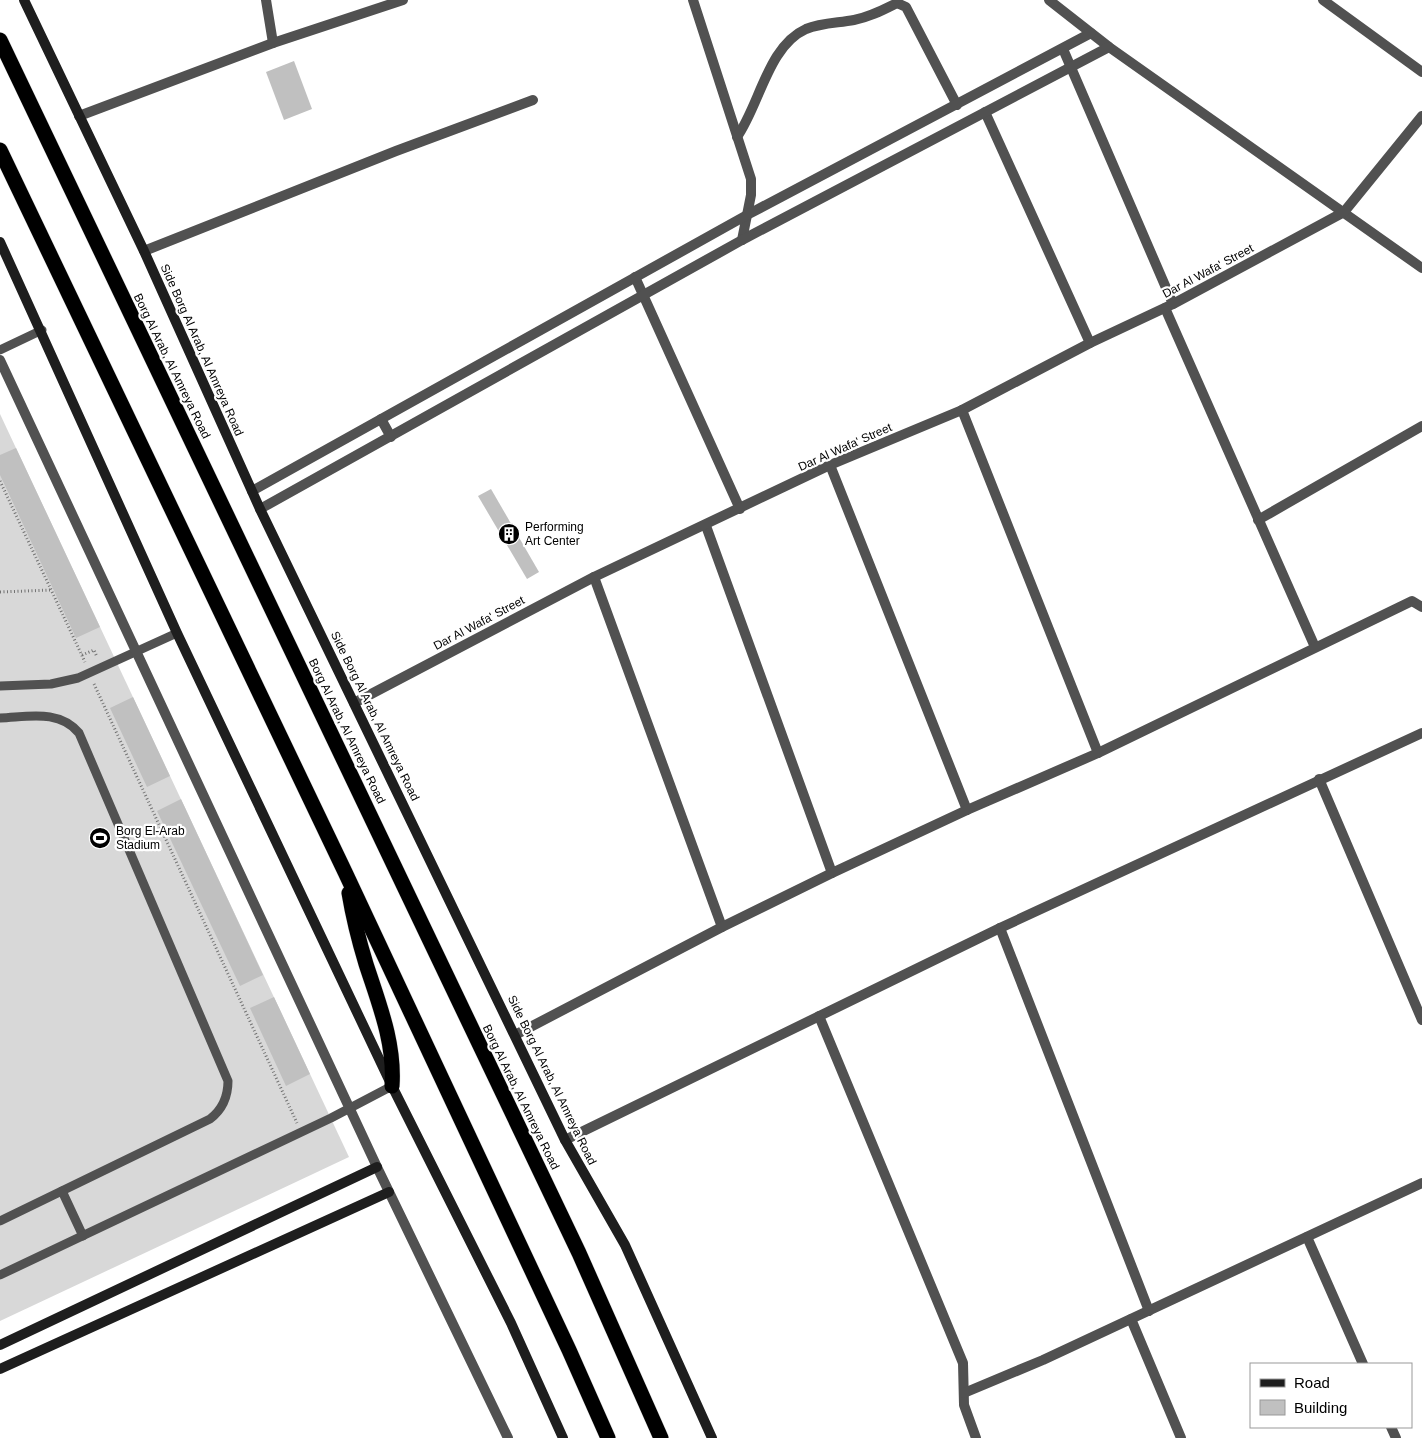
<svg xmlns="http://www.w3.org/2000/svg" width="1422" height="1438" font-family="Helvetica,sans-serif">
<rect width="100%" height="100%" fill="#fff"/>
<path fill="#d8d8d8" d="M 0,414 L 349,1157 L 0,1321 Z"/>
<g fill="#c0c0c0">
<path d="M 294,61 L 312,109 L 284,120 L 266,72 Z"/>
<path d="M 16,448 L 100,627 L 76,638 L 0,475 L 0,455 Z"/>
<path d="M 491,489 L 539,572 L 527,579 L 478,496 Z"/>
<path d="M 133,697 L 170,776 L 147,787 L 110,708 Z"/>
<path d="M 181,799 L 263,975 L 240,986 L 157,811 Z"/>
<path d="M 274,997 L 310,1074 L 286,1086 L 250,1008 Z"/>
</g>
<g fill="none" stroke-linecap="round" stroke-linejoin="round">
<g stroke="#dbdbdb" stroke-width="16">
<g id="highway">
<path d="M 0,40 L 579,1253 L 661,1438"/>
<path d="M 0,150 L 345,872 L 569,1350 L 608,1438"/>
<path d="M 349,893 C 353,917 359,941 366,964 C 379,1004 395,1043 392,1086"/>
</g>
</g>
<g stroke="#737373" stroke-width="3" stroke-dasharray="1 2.5" stroke-linecap="butt">
<path d="M 0,481 L 85,662"/>
<path d="M 0,592 L 51,590"/>
<path d="M 82,655 L 94,650 L 97,657"/>
<path d="M 94,684 L 297,1123"/>
</g>
<g stroke="#515151" stroke-width="9">
<path d="M 0,350 L 42,330"/>
<path d="M 0,686 L 51,684 L 78,678 L 177,633"/>
<path d="M 0,718 C 28,717 59,709 79,733 L 228,1081 C 228,1097 223,1109 210,1119 L 0,1221"/>
<path d="M 62,1191 L 83,1236"/>
<path d="M 0,1275 L 331,1118 L 392,1086"/>
</g>
<g stroke="#515151" stroke-width="10">
<path d="M 266,0 L 273,43"/>
<path d="M 693,0 L 751,179 L 751,195 L 742,240"/>
<path d="M 1049,0 L 1109,47 L 1422,268"/>
<path d="M 1323,0 L 1422,72"/>
<path d="M 1063,49 L 1173,304"/>
<path d="M 985,112 L 1090,343"/>
<path d="M 79,116 L 273,43 L 403,0"/>
<path d="M 737,137 C 760,104 768,46 806,29 C 821,23 838,23 854,20 C 870,17 883,10 897,3 L 906,7 L 957,105"/>
<path d="M 144,251 L 396,151 L 533,100"/>
<path d="M 635,277 L 740,509"/>
<path d="M 1165,308 L 1315,647"/>
<path d="M 0,360 L 377,1167 L 508,1438"/>
<path d="M 962,410 L 1098,753"/>
<path d="M 381,419 L 391,437"/>
<path d="M 830,465 L 967,810"/>
<path d="M 252,491 L 747,215 L 1091,33"/>
<path d="M 260,509 L 742,240 L 1109,47"/>
<path d="M 1258,520 L 1422,426"/>
<path d="M 706,526 L 832,873"/>
<path d="M 594,577 L 722,927"/>
<path d="M 354,703 L 594,577 L 830,465 L 962,410 L 1090,343 L 1173,304 L 1344,212 L 1422,116"/>
<path d="M 1319,779 L 1422,1020"/>
<path d="M 1000,928 L 1149,1311"/>
<path d="M 819,1016 L 963,1363 L 964,1405 L 976,1438"/>
<path d="M 515,1035 L 722,927 L 832,873 L 967,810 L 1098,753 L 1412,601 L 1422,607"/>
<path d="M 565,1140 L 1000,928 L 1422,733"/>
<path d="M 1307,1237 L 1363,1364"/>
<path d="M 1131,1319 L 1181,1438"/>
<path d="M 964,1393 L 1043,1360 L 1422,1183"/>
<path d="M 1391,1427 L 1396,1438"/>
</g>
<g stroke="#1e1e1e" stroke-width="10">
<path d="M 24,0 L 144,251 L 260,509 L 565,1140 L 625,1245 L 712,1438"/>
<path d="M 0,242 L 177,633 L 392,1086 L 511,1323 L 563,1438"/>
<path d="M 0,1345 L 377,1167"/>
<path d="M 0,1369 L 389,1192"/>
</g>
<use href="#highway" stroke="#000" stroke-width="15"/>
</g>
<defs>
<g id="building-disc" transform="scale(1.125)"><circle r="9.5" fill="#000" stroke="#fff"/><path d="M-4-6H4V6H1V3H-1V6H-4ZM-2.5-4.3h1.7v1.8h-1.7ZM.8-4.3h1.7v1.8H.8ZM-2.5-1h1.7V.8h-1.7ZM.8-1h1.7V.8H.8Z" fill="#fff"/></g>
<g id="stadium-disc" transform="scale(1.125)"><circle r="9.5" fill="#000" stroke="#fff"/><path d="M0-5a6.5 5 0 1 0 0 10a6.5 5 0 1 0 0-10ZM-3.5-1.8h7v3.6h-7Z" fill="#fff"/></g>
</defs>
<g fill-rule="evenodd">
<use href="#building-disc" x="509" y="534"/>
<use href="#stadium-disc" x="100" y="838"/>
</g>
<g text-anchor="middle" stroke-width="4.5" stroke-linejoin="round" paint-order="stroke">
<g font-size="12" fill="#000" stroke="#fff">
<text transform="translate(1208 271) rotate(-28)" y="4">Dar Al Wafa' Street</text>
<text transform="translate(202 350) rotate(66)" y="4">Side Borg Al Arab, Al Amreya Road</text>
<text transform="translate(172 366) rotate(64)" y="4">Borg Al Arab, Al Amreya Road</text>
<text transform="translate(845 447) rotate(-24)" y="4">Dar Al Wafa' Street</text>
<text transform="translate(479 623) rotate(-28)" y="4">Dar Al Wafa' Street</text>
<text transform="translate(375 716) rotate(64)" y="4">Side Borg Al Arab, Al Amreya Road</text>
<text transform="translate(347 731) rotate(64)" y="4">Borg Al Arab, Al Amreya Road</text>
<text transform="translate(552 1080) rotate(64)" y="4">Side Borg Al Arab, Al Amreya Road</text>
<text transform="translate(521 1097) rotate(64)" y="4">Borg Al Arab, Al Amreya Road</text>
</g>
<g font-size="12" fill="#000" stroke="#fff" text-anchor="start">
<text x="525" y="531">Performing<tspan x="525" dy="14">Art Center</tspan></text>
<text x="116" y="835">Borg El-Arab<tspan x="116" dy="14">Stadium</tspan></text>
</g>
</g>
<rect x="1250" y="1363" width="162" height="65" fill="#ffffff" stroke="#999999"/>
<rect x="1260" y="1379" width="25" height="8" fill="#1e1e1e" stroke="#999999"/>
<text x="1294" y="1388" font-size="15" fill="#000000">Road</text>
<rect x="1260" y="1400" width="25" height="15" fill="#c0c0c0" stroke="#999999"/>
<text x="1294" y="1413" font-size="15" fill="#000000">Building</text>
</svg>
